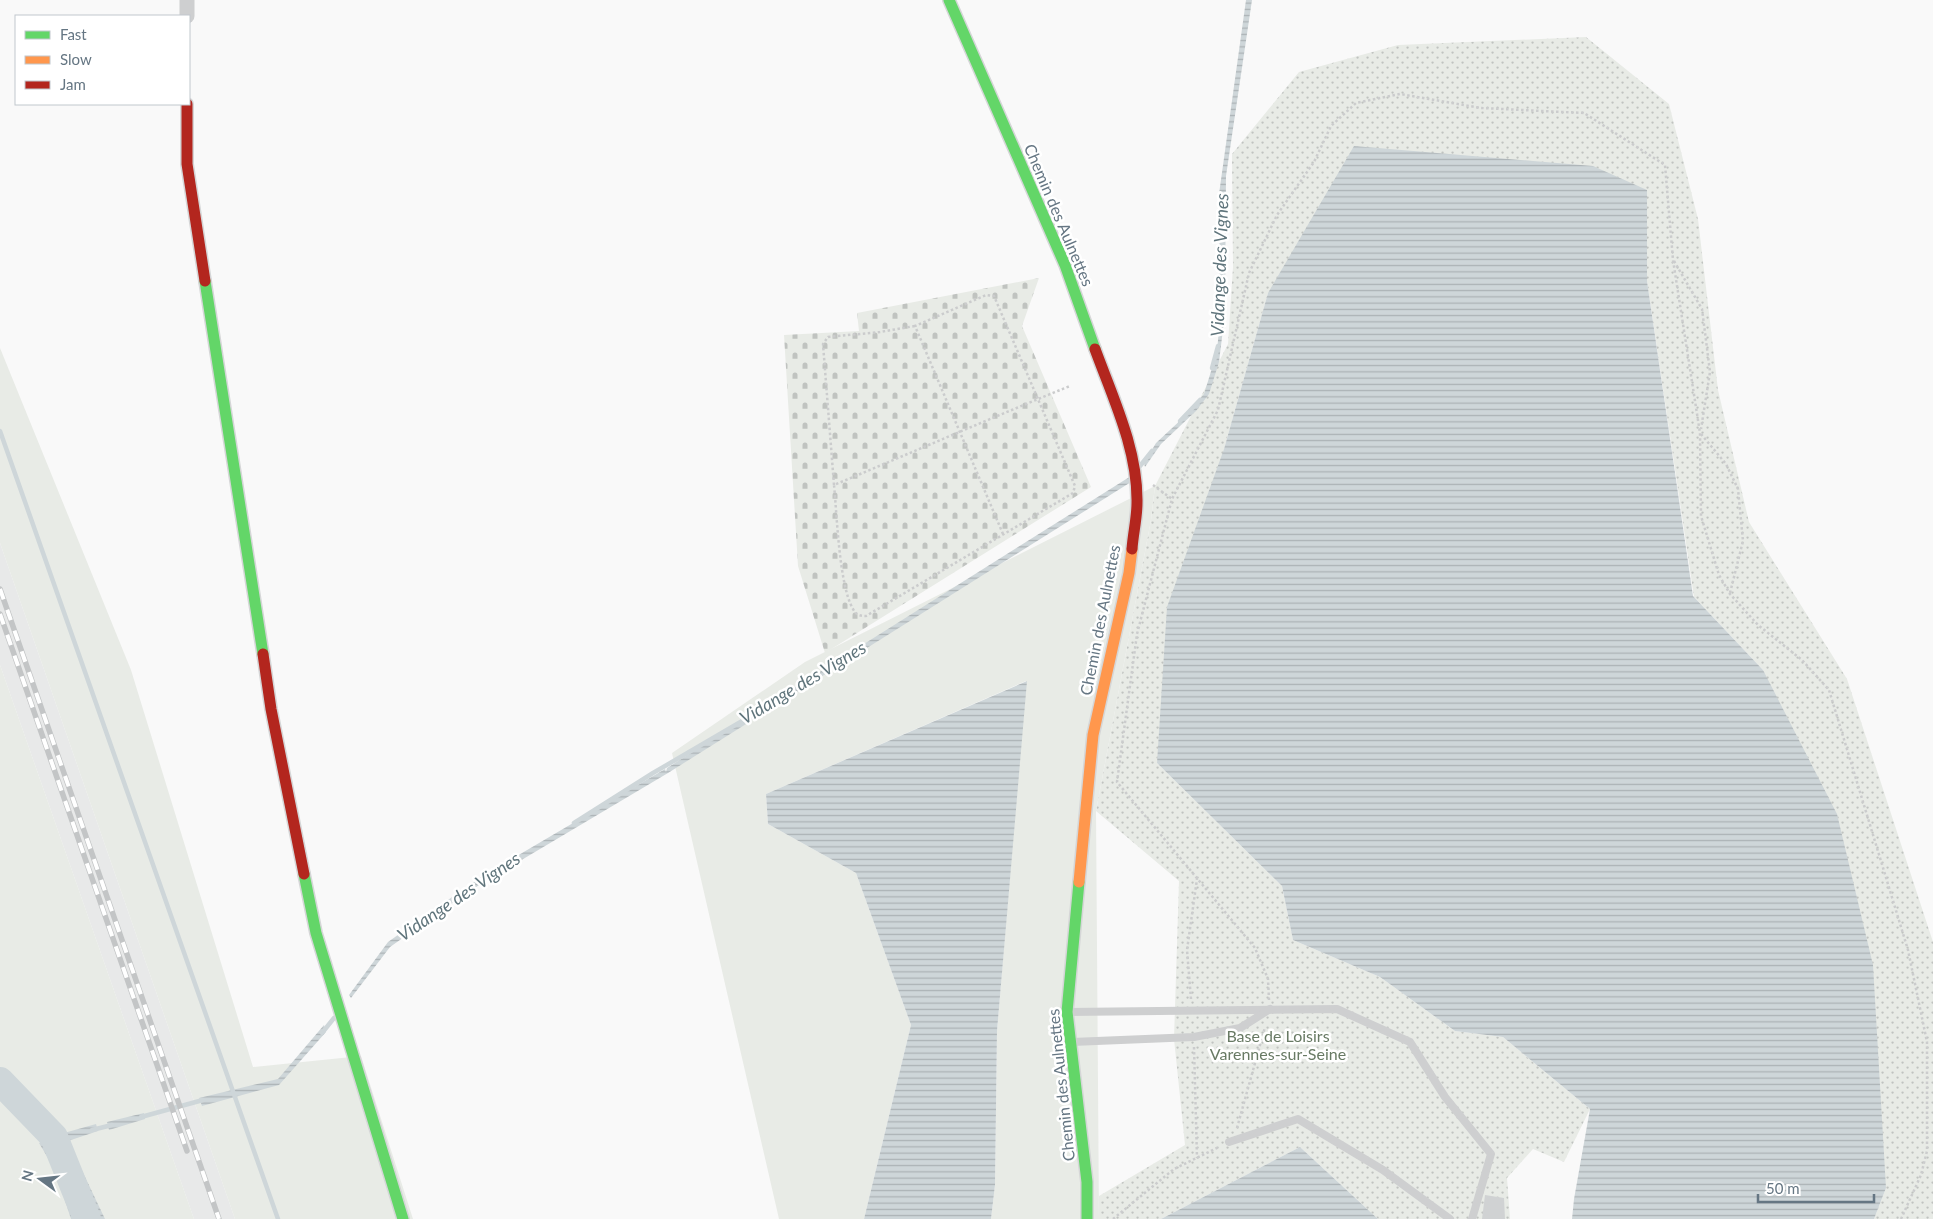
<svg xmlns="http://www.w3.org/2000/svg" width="1933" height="1219" font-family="Lato,sans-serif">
<defs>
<pattern id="cemetery-stones" width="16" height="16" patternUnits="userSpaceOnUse" patternTransform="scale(1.25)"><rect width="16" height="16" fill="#e8ebe6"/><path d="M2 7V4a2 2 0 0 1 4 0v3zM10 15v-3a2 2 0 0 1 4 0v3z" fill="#c0c3c0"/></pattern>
<pattern id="park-dots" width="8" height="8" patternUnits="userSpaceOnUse" patternTransform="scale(1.25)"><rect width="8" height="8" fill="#e8ebe6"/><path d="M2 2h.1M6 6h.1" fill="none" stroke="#c0c3c0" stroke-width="1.8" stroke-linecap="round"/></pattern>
<pattern id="water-rules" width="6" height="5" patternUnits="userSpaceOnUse" patternTransform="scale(1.25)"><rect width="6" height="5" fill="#ced6d9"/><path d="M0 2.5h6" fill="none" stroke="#abb2b5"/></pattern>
</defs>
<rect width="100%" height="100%" fill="#f9f9f9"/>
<path fill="#e8e9e9" d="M 0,543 L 235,1219 L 194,1219 L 0,665 Z"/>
<g fill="#e8ebe6">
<path d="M 0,348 L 131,670 L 253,1067 L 361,1056 L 413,1219 L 235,1219 L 0,543 Z"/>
<path d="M 1155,486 L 1151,520 L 1096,811 L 1099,1219 L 991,1219 L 995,1185 L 997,1031 L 1026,681 L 766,794 L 768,824 L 856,873 L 911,1025 L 864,1219 L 779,1219 L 672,753 L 805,662 Z"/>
<path d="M 0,665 L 194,1219 L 0,1219 Z"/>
</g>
<path fill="url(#cemetery-stones)" d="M 1039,278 L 1022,326 L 1091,487 L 825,653 L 798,566 L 784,335 L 859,331 L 857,313 Z"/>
<path fill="url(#park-dots)" d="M 1586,37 L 1669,104 L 1698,219 L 1718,390 L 1749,522 L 1847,679 L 1933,942 L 1933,1219 L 1874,1219 L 1886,1188 L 1763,670 L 1694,597 L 1647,281 L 1646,190 L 1268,293 L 1224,449 L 1157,763 L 1282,886 L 1293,940 L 1380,977 L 1455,1031 L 1503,1037 L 1590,1109 L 1564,1162 L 1533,1149 L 1507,1178 L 1510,1219 L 1378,1219 L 1300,1147 L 1161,1219 L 1099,1219 L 1099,1196 L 1185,1145 L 1174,1039 L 1179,881 L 1096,811 L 1151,520 L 1155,486 L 1228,344 L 1233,267 L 1232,154 L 1299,72 L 1398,45 Z"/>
<g fill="url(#water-rules)">
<path d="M 1246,0 L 1252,0 L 1226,176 L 1225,313 L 1219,362 L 1209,394 L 1196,411 L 1161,444 L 1145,467 L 1144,463 L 1156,443 L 1185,416 L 1204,394 L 1217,352 L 1220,316 L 1219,194 Z"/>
<path d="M 1354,146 L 1593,166 L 1647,190 L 1647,281 L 1693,596 L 1763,670 L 1837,814 L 1873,965 L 1886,1188 L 1874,1219 L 1572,1219 L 1574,1199 L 1590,1109 L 1503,1037 L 1455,1031 L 1380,977 L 1293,940 L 1282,886 L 1157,763 L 1167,607 L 1224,449 L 1268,293 Z"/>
<path d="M 1131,476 L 1131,482 L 668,773 L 471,890 L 390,947 L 351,998 L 349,995 L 388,942 L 412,925 L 481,877 L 665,769 L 666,772 L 667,768 Z"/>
<path d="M 1027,681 L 997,1031 L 995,1185 L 991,1219 L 864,1219 L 911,1025 L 856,873 L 768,824 L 766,794 Z"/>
<path d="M 324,1025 L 326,1032 L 279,1085 L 202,1106 L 199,1098 L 278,1079 Z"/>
<path d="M 144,1113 L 145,1119 L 109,1130 L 107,1122 Z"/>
<path d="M 96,1124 L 98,1131 L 68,1141 L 105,1219 L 71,1219 L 55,1170 L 39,1143 L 64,1133 Z"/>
<path d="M 1300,1147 L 1378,1219 L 1161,1219 Z"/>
</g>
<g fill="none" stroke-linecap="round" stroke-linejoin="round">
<g stroke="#ced6d9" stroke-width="4.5">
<path d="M 1212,368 L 1218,346"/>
<path d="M 1180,421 L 1200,400"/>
<path d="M 0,431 L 278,1219"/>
<path d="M 1140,466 L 1152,451"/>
<path d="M 574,823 L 653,773 L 749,717"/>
<path d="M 322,1033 L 334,1018"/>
<path d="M 141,1117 L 203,1100"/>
<path d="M 92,1130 L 112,1125"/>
</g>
<path stroke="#ced6d9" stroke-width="28" d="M 0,1081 L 54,1137 L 87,1219"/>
</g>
<path fill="#d0d2d3" d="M 1485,1195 L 1504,1198 L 1505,1219 L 1482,1219 Z"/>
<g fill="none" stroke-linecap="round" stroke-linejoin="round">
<g stroke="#d5d6d7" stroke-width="14">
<g id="fast">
<path d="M 949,0 L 1065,265 L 1095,349"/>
<path d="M 205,281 L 263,654"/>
<path d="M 304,874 L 316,933 L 403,1219"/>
<path d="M 1079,882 L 1067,1012 L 1087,1182 L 1087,1219"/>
</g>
</g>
<g stroke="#d5d6d7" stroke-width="14">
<path id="slow" d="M 1079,882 L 1093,735 L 1129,573 L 1132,549"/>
</g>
<g stroke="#d5d6d7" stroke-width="14">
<g id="jam">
<path d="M 187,104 L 187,164 L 205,281"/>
<path d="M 1095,349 C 1113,398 1138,450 1137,503 C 1137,518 1133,534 1132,549"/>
<path d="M 263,654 L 271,709 L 304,874"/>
</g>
</g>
<g stroke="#cbcccd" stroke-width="2.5" stroke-dasharray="2.5 2.5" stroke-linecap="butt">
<path d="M 1674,261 L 1702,309 L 1710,372 L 1701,429"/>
<path d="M 1701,434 L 1726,464 L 1738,489 L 1743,541 L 1730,593"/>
<path d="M 834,485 L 823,344 L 828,337 L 880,332 L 915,326"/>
<path d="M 1153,485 L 1172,499"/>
<path d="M 1003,534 L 915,326 L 986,295 L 994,296 L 1075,486 L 1073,493 L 866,616 C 860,616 856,615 853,609 C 839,585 837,515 834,485 C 913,452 991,418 1070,386"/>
<path d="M 1191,999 L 1187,950 L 1197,879"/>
<path d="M 1269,1000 L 1268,979 L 1255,948 L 1117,782 L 1137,634 L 1172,499 L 1218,410 L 1249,273 L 1277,215 L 1314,162 L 1331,126 L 1356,103 L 1400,94 L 1481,108 L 1584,113 L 1665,165 L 1673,260 L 1700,433 L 1701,516 L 1719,575 L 1730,594 L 1758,625 L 1802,660 L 1829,690 L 1908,950 L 1927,1042 L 1927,1151 L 1921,1175 L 1901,1219"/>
<path d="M 1194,1047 L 1197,1158"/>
<path d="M 1237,1128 L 1265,1027"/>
<path d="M 1113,1219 L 1174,1169 L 1219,1147"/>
</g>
<g stroke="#cecfd0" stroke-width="8">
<path d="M 1068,1012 L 1337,1009 L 1410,1042 L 1445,1097 L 1491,1154 L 1472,1219"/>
<path d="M 1072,1042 L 1194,1037 L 1240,1028 L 1270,1009"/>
<path d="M 1229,1142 L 1298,1119 L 1383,1170 L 1450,1219"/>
</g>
<path stroke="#cecfd0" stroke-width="15" d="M 187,16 L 187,0"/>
<use href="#fast" stroke="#63d668" stroke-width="11"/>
<use href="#slow" stroke="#ff974d" stroke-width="11"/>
<use href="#jam" stroke="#b3261e" stroke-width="11"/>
<g stroke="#c3c5c6" stroke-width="5.5">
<g id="rail">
<path d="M 0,589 L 219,1219"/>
<path d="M 0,614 L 187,1151"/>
</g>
</g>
<use href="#rail" stroke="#fff" stroke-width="4" stroke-dasharray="11" stroke-linecap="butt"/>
</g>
<g text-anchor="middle" stroke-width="5" stroke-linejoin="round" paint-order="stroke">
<g font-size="16" fill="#657683" stroke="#fff">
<text transform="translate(1059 215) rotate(67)" y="6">Chemin des Aulnettes</text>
<text transform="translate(1100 620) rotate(-79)" y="6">Chemin des Aulnettes</text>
<text transform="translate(1061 1085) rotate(-96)" y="6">Chemin des Aulnettes</text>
</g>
<g font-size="16" fill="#687a64" stroke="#fff">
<text x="1278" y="1042">Base de Loisirs<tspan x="1278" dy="18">Varennes-sur-Seine</tspan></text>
</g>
<g font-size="18" font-style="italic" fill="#60757c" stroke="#fff">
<text transform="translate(1220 265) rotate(-88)" y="6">Vidange des Vignes</text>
<text transform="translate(803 683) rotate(-31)" y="6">Vidange des Vignes</text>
<text transform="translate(459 897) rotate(-34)" y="6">Vidange des Vignes</text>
</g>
</g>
<rect x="15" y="15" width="175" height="90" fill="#ffffff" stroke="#c1c8cd"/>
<rect x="25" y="31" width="25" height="8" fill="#63d668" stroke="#c1c8cd"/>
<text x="60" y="40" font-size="15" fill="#657683">Fast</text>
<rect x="25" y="56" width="25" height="8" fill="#ff974d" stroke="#c1c8cd"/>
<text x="60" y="65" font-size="15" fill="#657683">Slow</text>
<rect x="25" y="81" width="25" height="8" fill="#b3261e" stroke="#c1c8cd"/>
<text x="60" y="90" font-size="15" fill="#657683">Jam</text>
<g transform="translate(40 1179) rotate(285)" stroke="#ffffff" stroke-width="4" paint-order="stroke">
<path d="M0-4L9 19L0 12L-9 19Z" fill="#657683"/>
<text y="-8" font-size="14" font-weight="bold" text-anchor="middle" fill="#657683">N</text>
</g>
<path d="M1758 1194v8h116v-8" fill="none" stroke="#657683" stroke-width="2.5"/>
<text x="1766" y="1194" font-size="15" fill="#657683" stroke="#ffffff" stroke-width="4" paint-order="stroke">50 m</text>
</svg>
